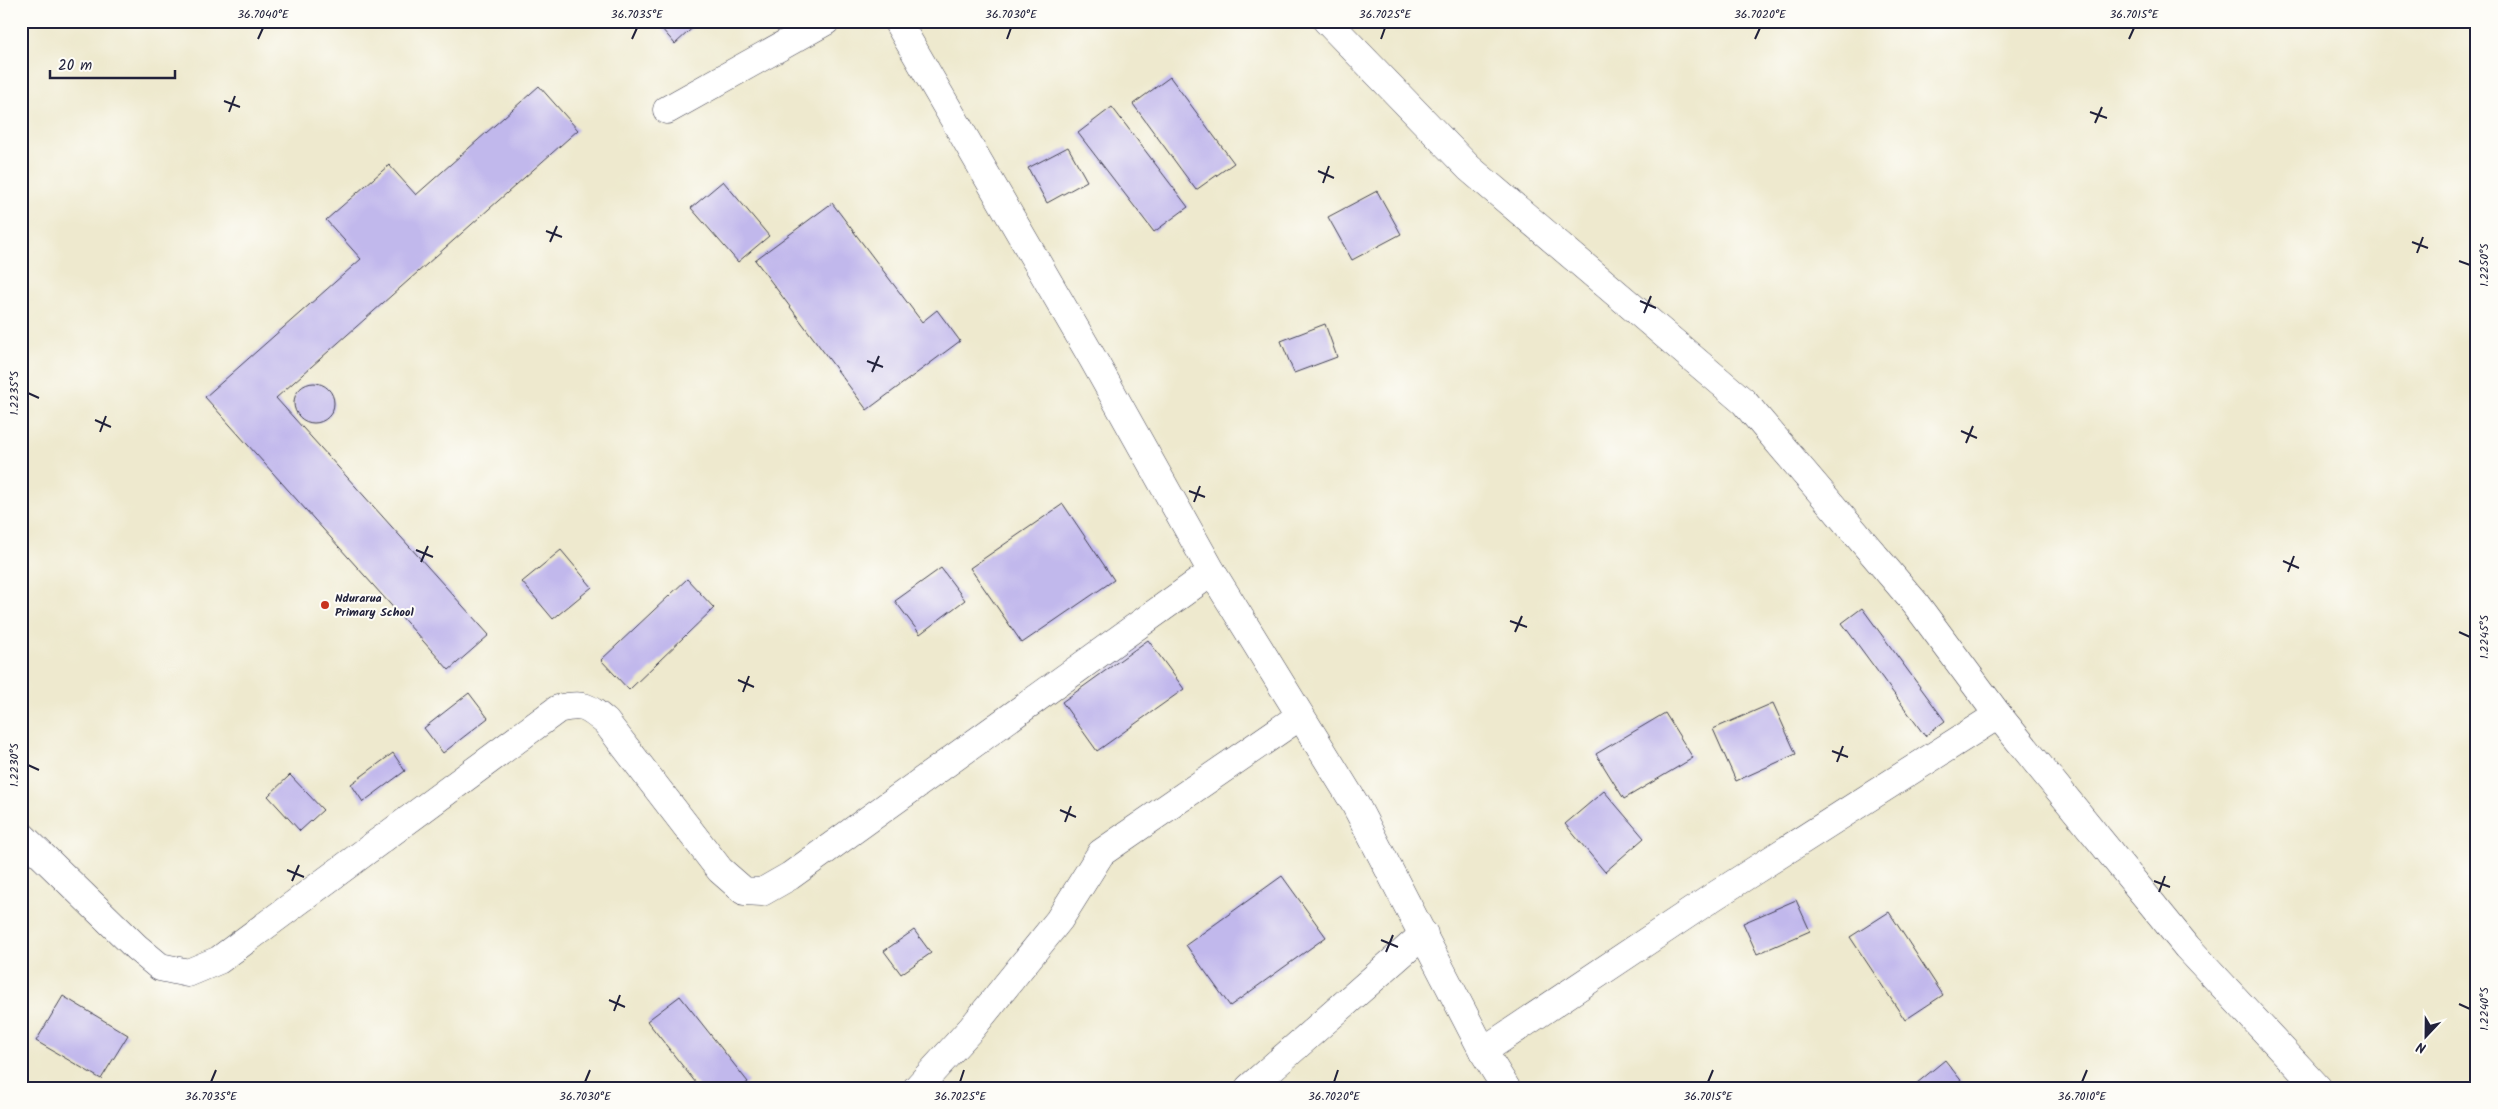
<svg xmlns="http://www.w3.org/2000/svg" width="2498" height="1109" font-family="Kalam,sans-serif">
<rect width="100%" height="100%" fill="#fdfcf7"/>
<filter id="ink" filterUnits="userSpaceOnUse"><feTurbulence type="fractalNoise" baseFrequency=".02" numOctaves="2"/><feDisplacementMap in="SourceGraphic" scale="10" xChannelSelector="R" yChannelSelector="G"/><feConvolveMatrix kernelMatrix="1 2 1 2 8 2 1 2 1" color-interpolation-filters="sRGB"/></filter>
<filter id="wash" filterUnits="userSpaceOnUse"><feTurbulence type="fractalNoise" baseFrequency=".0096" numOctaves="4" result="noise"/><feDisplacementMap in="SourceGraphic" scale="20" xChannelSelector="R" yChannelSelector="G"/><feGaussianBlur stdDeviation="1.12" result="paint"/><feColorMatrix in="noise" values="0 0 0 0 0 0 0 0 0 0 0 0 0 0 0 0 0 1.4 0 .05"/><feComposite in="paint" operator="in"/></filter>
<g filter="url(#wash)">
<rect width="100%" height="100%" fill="#eee9ce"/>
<g id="blocks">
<g fill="#c1b8ec">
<path d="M 655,21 L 700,21 L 675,44 Z"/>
<path d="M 1170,77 L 1234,163 L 1196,190 L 1133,104 Z"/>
<path d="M 539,86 L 578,130 L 276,398 L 489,635 L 449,670 L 205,397 L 361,259 L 326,220 L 389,165 L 416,195 Z"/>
<path d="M 1112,107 L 1188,207 L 1154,232 L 1078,133 Z"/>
<path d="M 1068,147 L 1087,181 L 1047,203 L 1028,168 Z"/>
<path d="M 723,181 L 769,236 L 738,262 L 691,208 Z"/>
<path d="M 1377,191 L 1401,234 L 1352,260 L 1328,217 Z"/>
<path d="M 832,203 L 922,322 L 937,310 L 960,341 L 867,410 L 755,260 Z"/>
<path d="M 1325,324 L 1337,357 L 1294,373 L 1281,341 Z"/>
<circle cx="314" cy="403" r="20"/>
<path d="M 1063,504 L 1114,580 L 1022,643 L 970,568 Z"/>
<path d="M 561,550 L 592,587 L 553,619 L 522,582 Z"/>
<path d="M 941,568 L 965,600 L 920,634 L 895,601 Z"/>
<path d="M 687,579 L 714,608 L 629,690 L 601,660 Z"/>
<path d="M 1862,608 L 1945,721 L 1925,736 L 1842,623 Z"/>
<path d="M 1148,640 L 1184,689 L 1097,751 L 1062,702 Z"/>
<path d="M 469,693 L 488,718 L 443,753 L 424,728 Z"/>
<path d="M 1773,703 L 1796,754 L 1736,781 L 1713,729 Z"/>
<path d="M 1665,713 L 1693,758 L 1624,799 L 1596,754 Z"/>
<path d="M 393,753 L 405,771 L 363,802 L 351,784 Z"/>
<path d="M 290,775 L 323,810 L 300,831 L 268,796 Z"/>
<path d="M 1604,791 L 1644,838 L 1605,872 L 1565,824 Z"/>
<path d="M 1282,876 L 1326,937 L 1230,1006 L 1186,945 Z"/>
<path d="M 1796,900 L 1810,931 L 1757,954 L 1743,923 Z"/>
<path d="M 1889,912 L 1943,995 L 1905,1020 L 1850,937 Z"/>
<path d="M 914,930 L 931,953 L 901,974 L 884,951 Z"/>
<path d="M 63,996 L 128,1035 L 101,1079 L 36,1041 Z"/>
<path d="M 680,996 L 748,1082 L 741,1088 L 700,1088 L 647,1021 Z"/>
<path d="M 1945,1060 L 1967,1088 L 1911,1088 Z"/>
</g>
</g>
</g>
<g filter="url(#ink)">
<use href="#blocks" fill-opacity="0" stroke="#414051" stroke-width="1"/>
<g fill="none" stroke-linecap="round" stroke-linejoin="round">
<g stroke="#414051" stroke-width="29">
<g id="minor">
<path d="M 897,21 L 1093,359 L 1212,572 L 1355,804 L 1483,1051 L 1506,1088"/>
<path d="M 1327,21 L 1469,168 L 1744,402 L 1915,603 L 1998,715 L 2187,947 L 2318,1088"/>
<path d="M 667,110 L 826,21"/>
<path d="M 21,835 L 136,947 L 160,967 L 188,973 L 219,960 L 558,709 C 583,703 587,706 606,722 L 720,870 L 744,891 L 762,892 L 790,876 L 1212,572"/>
<path d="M 1483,1051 L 1713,897 L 1998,715"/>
<path d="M 917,1088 L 971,1029 L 1059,920 L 1101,853 L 1300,716"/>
<path d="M 1249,1088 L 1424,934"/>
</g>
</g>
<use href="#minor" stroke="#fff" stroke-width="28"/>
</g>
</g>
<path fill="none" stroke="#22223b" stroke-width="2" d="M 258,39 L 263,28M 632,39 L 637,28M 1007,39 L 1011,28M 1381,39 L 1385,28M 1755,39 L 1760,28M 2129,39 L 2134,28M 224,101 L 240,107M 229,112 L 235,96M 2090,112 L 2107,118M 2095,123 L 2102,107M 1318,171 L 1334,178M 1323,183 L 1329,166M 546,231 L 562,237M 550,242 L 557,226M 2412,242 L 2428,248M 2417,253 L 2423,237M 2459,261 L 2470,265M 1640,301 L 1656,308M 1644,313 L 1651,296M 867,361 L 883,367M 872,372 L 879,356M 28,393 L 39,398M 95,420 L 111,427M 1961,431 L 1977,438M 100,432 L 106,416M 1966,443 L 1973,426M 1189,491 L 1205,497M 1194,502 L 1200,486M 416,550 L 433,557M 2283,561 L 2299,568M 421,562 L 428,546M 2288,572 L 2294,556M 1510,621 L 1527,627M 1515,632 L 1522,616M 2459,632 L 2470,637M 738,680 L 754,687M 743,692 L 749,676M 1832,751 L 1848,757M 1837,762 L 1843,746M 28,765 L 39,770M 1060,810 L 1076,817M 1065,822 L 1071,806M 287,870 L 304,877M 292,881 L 299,865M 2154,881 L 2170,887M 2159,892 L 2165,876M 1381,940 L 1398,947M 1386,952 L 1393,935M 609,1000 L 625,1007M 2459,1004 L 2470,1009M 614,1011 L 620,995M 211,1082 L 216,1070M 585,1082 L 590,1070M 960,1082 L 964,1070M 1334,1082 L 1338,1070M 1708,1082 L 1713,1070M 2082,1082 L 2087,1070"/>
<circle fill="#c8321e" stroke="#fdfcf7" stroke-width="2" cx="325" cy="605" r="5"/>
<g text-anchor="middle" stroke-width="4" stroke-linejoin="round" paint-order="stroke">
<g font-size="12" font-weight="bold" fill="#22223b" stroke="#fdfcf7" text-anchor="start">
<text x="335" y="602">Ndurarua<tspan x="335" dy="14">Primary School</tspan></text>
</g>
</g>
<rect width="2498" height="1109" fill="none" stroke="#fdfcf7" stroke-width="55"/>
<g transform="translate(2426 1036) rotate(202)" stroke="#fdfcf7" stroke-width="4" paint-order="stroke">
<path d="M0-4L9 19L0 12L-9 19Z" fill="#22223b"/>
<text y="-8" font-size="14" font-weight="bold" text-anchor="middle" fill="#22223b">N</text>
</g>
<path d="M50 70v8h125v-8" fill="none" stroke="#22223b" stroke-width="2.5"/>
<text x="58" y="70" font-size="15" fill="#22223b" stroke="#fdfcf7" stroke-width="4" paint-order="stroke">20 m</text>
<rect x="28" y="28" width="2442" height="1054" fill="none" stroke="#22223b" stroke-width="2"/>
<g font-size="12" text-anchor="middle" fill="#22223b">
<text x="263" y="18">36.7040°E</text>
<text x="637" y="18">36.7035°E</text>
<text x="1011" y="18">36.7030°E</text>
<text x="1385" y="18">36.7025°E</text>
<text x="1760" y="18">36.7020°E</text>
<text x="2134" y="18">36.7015°E</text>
<text transform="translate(2484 265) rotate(-90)" y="4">1.2250°S</text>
<text transform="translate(14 393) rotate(-90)" y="4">1.2235°S</text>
<text transform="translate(2484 637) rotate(-90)" y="4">1.2245°S</text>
<text transform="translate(14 765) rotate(-90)" y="4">1.2230°S</text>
<text transform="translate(2484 1009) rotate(-90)" y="4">1.2240°S</text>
<text x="211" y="1100">36.7035°E</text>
<text x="585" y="1100">36.7030°E</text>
<text x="960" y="1100">36.7025°E</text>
<text x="1334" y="1100">36.7020°E</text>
<text x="1708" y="1100">36.7015°E</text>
<text x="2082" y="1100">36.7010°E</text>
</g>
</svg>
